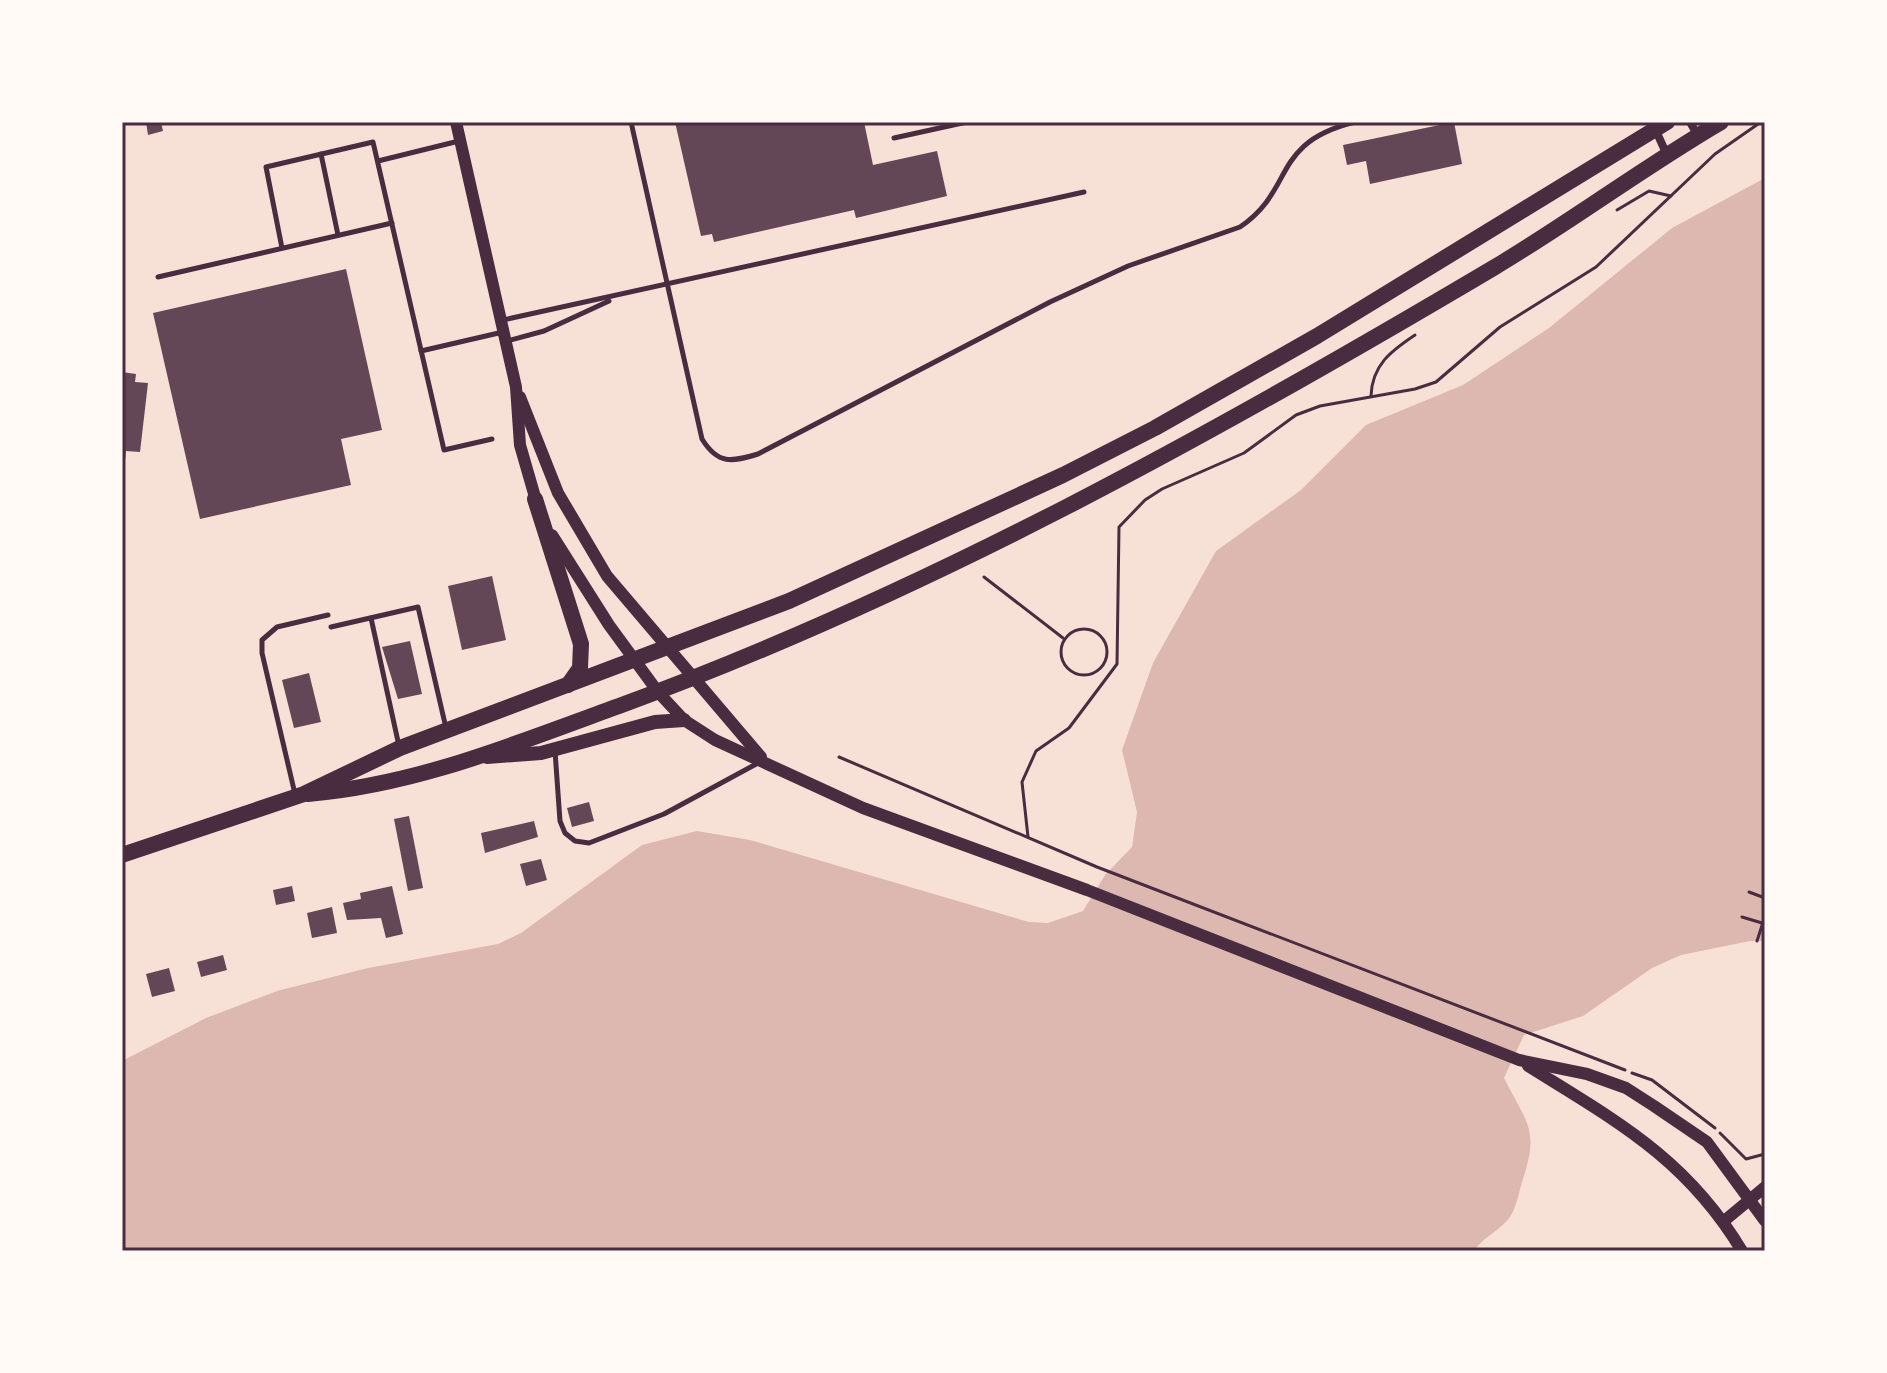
<svg xmlns="http://www.w3.org/2000/svg" width="1887" height="1373" font-family="Inter,sans-serif">
<rect width="100%" height="100%" fill="#f7e1d7"/>
<path fill="#dcb8b0" d="M 1765,178 L 1765,941 L 1750,941 L 1681,955 L 1652,968 L 1583,1016 L 1524,1035 L 1504,1078 C 1527,1124 1540,1129 1522,1182 C 1519,1193 1516,1208 1510,1217 C 1500,1231 1484,1236 1474,1251 L 122,1251 L 122,1061 L 206,1018 L 277,991 L 368,968 L 498,944 L 521,933 L 642,845 L 697,831 L 750,840 L 1029,922 L 1048,923 L 1083,911 L 1105,875 L 1132,847 L 1137,812 L 1122,750 L 1153,663 L 1216,551 L 1301,490 L 1366,425 L 1463,385 L 1549,328 L 1672,228 Z"/>
<g fill="#644757">
<path d="M 146,122 L 161,122 L 163,131 L 148,135 Z"/>
<path d="M 675,122 L 864,122 L 873,165 L 937,151 L 947,196 L 856,218 L 854,210 L 714,242 L 712,234 L 701,236 Z"/>
<path d="M 1454,122 L 1462,164 L 1370,184 L 1366,161 L 1347,165 L 1343,145 Z"/>
<path d="M 346,269 L 382,430 L 341,439 L 351,485 L 200,519 L 153,313 Z"/>
<path d="M 122,372 L 136,374 L 135,382 L 148,383 L 140,452 L 126,451 L 124,470 Z"/>
<path d="M 492,576 L 506,640 L 462,650 L 448,586 Z"/>
<path d="M 410,641 L 422,694 L 398,699 L 382,647 Z"/>
<path d="M 309,673 L 321,722 L 294,728 L 282,680 Z"/>
<path d="M 589,802 L 594,821 L 572,827 L 567,808 Z"/>
<path d="M 409,816 L 423,888 L 408,891 L 394,819 Z"/>
<path d="M 534,821 L 538,837 L 485,853 L 481,833 Z"/>
<path d="M 541,859 L 547,880 L 526,886 L 520,864 Z"/>
<path d="M 292,886 L 295,901 L 276,905 L 273,890 Z"/>
<path d="M 392,886 L 403,934 L 386,938 L 381,918 L 347,920 L 343,903 L 361,899 L 360,893 Z"/>
<path d="M 332,907 L 337,933 L 312,938 L 307,913 Z"/>
<path d="M 223,955 L 227,970 L 201,977 L 197,962 Z"/>
<path d="M 169,968 L 175,991 L 152,997 L 146,974 Z"/>
</g>
<g fill="none" stroke-linecap="round" stroke-linejoin="round">
<g stroke="#4a2c40" stroke-width="3">
<path d="M 1617,210 L 1649,191 L 1671,196"/>
<path d="M 1371,396 C 1372,365 1391,351 1415,335"/>
<path d="M 984,577 L 1063,638"/>
<circle cx="1084" cy="652" r="23"/>
<path d="M 839,757 L 1097,867 L 1625,1070"/>
<path d="M 1028,837 L 1022,782 L 1036,751 L 1069,728 L 1117,664 L 1119,527 L 1145,500 L 1162,489 L 1244,453 L 1296,415 L 1320,406 L 1415,389 L 1436,382 L 1500,327 L 1596,267 L 1715,154 L 1761,122"/>
<path d="M 1749,892 L 1765,898"/>
<path d="M 1742,917 L 1762,923"/>
<path d="M 1757,941 L 1765,916"/>
<path d="M 1632,1073 L 1652,1080 L 1715,1128"/>
<path d="M 1720,1133 L 1746,1159 L 1765,1154"/>
</g>
<g stroke="#4a2c40" stroke-width="5">
<path d="M 631,122 L 702,439 C 718,465 732,462 758,454 L 1050,302 L 1128,266 L 1240,227 C 1296,189 1270,143 1355,122"/>
<path d="M 894,138 L 967,122"/>
<path d="M 321,154 L 338,235"/>
<path d="M 378,161 L 459,141"/>
<path d="M 282,248 L 266,167 L 373,142 L 444,450 L 492,439"/>
<path d="M 158,277 L 392,223"/>
<path d="M 503,320 L 1084,192"/>
<path d="M 507,341 L 544,331 L 609,301"/>
<path d="M 421,351 L 503,332"/>
<path d="M 371,618 L 399,746"/>
<path d="M 331,627 L 418,607 L 446,728"/>
<path d="M 555,751 L 560,821 L 565,833 L 575,841 L 589,843 L 664,814 L 758,763"/>
<path d="M 295,794 L 262,653 L 262,640 L 277,627 L 328,615"/>
</g>
<g stroke="#4a2c40" stroke-width="8">
<path d="M 1652,122 L 1667,155"/>
<path d="M 1690,122 L 1698,136"/>
</g>
<g stroke="#4a2c40" stroke-width="12">
<path d="M 456,122 L 516,387 L 520,445 L 537,504"/>
<path d="M 520,397 L 558,493 L 607,576 L 761,757"/>
<path d="M 552,535 L 609,625 L 658,692 L 684,720 L 715,740 L 863,808 L 1087,890 L 1519,1060 L 1587,1074 L 1626,1088 L 1654,1106 L 1707,1142 L 1765,1221"/>
<path d="M 1528,1066 C 1616,1121 1686,1158 1742,1251"/>
<path d="M 1724,1221 L 1765,1187"/>
</g>
<path stroke="#4a2c40" stroke-width="14" d="M 487,757 L 541,753 L 655,722 L 684,720"/>
<g stroke="#4a2c40" stroke-width="16">
<path d="M 535,499 L 581,644 L 580,668 L 568,685"/>
<path d="M 308,794 C 417,785 517,743 619,706 C 925,594 1215,433 1495,267 C 1572,221 1644,167 1721,122"/>
<path d="M 122,855 L 304,794 L 400,748 L 789,601 L 1063,475 L 1155,428 L 1317,336 L 1667,122"/>
</g>
</g>
<rect width="1887" height="1373" fill="none" stroke="#fffaf5" stroke-width="248"/>
<rect x="124" y="124" width="1639" height="1125" fill="none" stroke="#4a2c40" stroke-width="3"/>
</svg>
